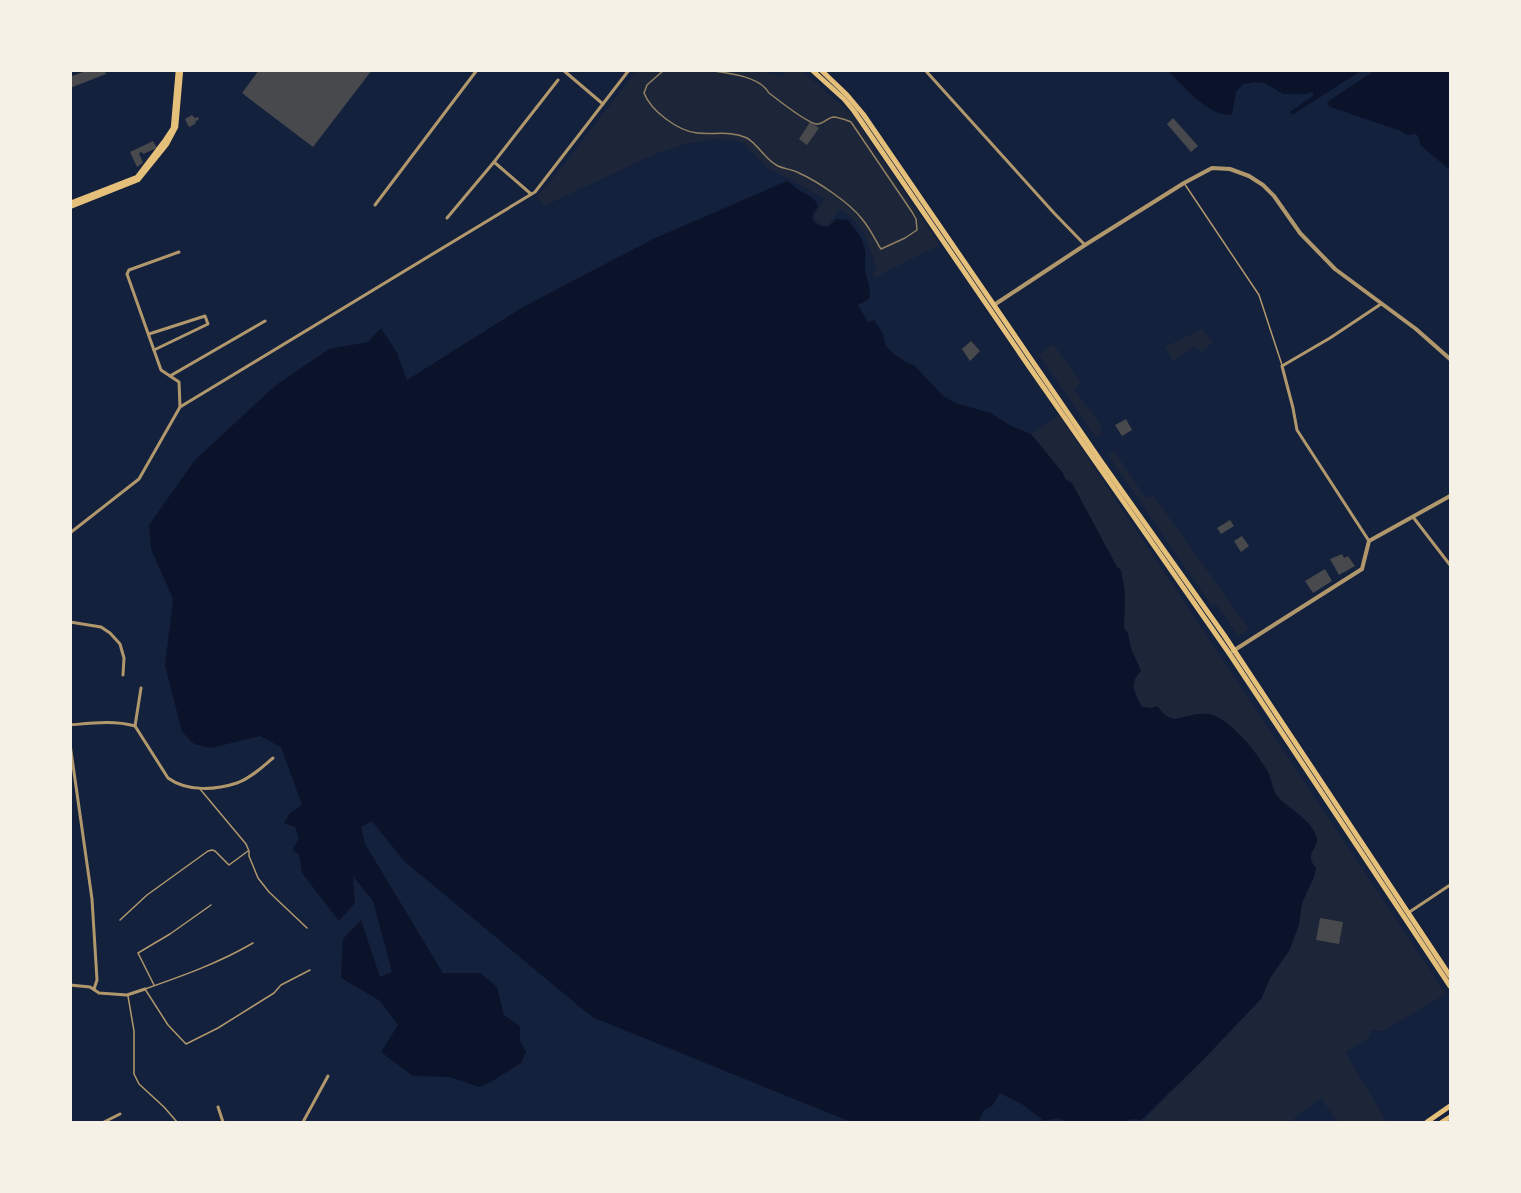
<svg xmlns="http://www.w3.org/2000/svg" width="1521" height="1193" font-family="'Golos Text',sans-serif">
<rect width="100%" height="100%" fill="#14213d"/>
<g fill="#1d2539">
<path d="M 756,70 L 781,76 L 788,71 L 802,71 L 851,113 L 940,245 L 875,277 L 873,273 L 877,271 C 872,255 867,235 856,222 C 851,217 845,213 840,209 L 828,225 C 821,225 816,223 814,216 L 824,199 L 790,179 L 767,168 L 744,143 L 730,140 L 713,139 L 686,144 L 657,153 L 544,206 L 537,196 L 560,170 L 636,71 Z"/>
<path d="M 1202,329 L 1213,342 L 1202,352 L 1194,347 L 1173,361 L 1165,347 Z"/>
<path d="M 1053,344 L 1081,383 L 1074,389 L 1100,424 L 1102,433 L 1096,437 L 1039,355 Z"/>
<path d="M 1059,415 L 1446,994 L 1383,1031 L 1372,1030 L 1368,1039 L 1345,1052 L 1387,1122 L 1338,1122 L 1321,1098 L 1298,1115 L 1291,1122 L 1142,1122 L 1261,999 L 1270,978 L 1289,951 L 1299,925 L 1302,903 L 1314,877 L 1316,869 L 1311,859 L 1312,852 L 1301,815 L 1278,798 L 1271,785 L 1269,774 L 1245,740 L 1231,726 L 1217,716 L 1208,714 L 1195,714 L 1175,719 L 1164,715 L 1152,708 L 1142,707 C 1135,692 1128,685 1141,670 L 1131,649 L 1128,634 L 1124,627 L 1125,593 L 1121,570 L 1117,567 L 1065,479 L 1063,473 L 1031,434 Z"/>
<path d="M 1114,451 L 1146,499 L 1153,495 L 1249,629 L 1238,636 L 1216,604 L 1212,606 L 1108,455 Z"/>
</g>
<g fill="#0b132b">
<path d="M 1168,71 L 1361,71 L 1292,115 L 1290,112 L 1314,95 L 1312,92 L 1306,94 L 1283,94 L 1265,83 L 1255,82 L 1243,84 L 1236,92 L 1232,115 C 1208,117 1184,86 1168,71 Z"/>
<path d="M 1373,71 L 1450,71 L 1450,170 L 1420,145 L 1419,138 L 1416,134 L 1407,135 L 1401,131 L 1330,107 L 1327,104 L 1330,100 L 1371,73 Z"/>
<path d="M 787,181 C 791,183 795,187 799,190 C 808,197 814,194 818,207 C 807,218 813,226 828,227 L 836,219 L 848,220 C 855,229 863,238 865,250 C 866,258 864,267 866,275 C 869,284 871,289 869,299 L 858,305 L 868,322 L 874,320 L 883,334 L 886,346 L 894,354 L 908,363 L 914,365 L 943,396 L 958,404 L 991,413 L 1011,426 L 1031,434 L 1063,473 L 1065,479 L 1072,483 L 1117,567 L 1121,570 L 1125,593 L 1124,627 L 1128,634 L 1131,649 L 1141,671 C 1128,685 1135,692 1142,707 L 1152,708 L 1157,706 C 1162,712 1167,719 1175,719 C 1176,719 1183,717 1184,717 C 1195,714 1209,711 1219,718 C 1238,729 1257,753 1268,772 C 1272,780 1272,789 1278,797 C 1288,809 1305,815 1314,831 C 1323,846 1308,850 1311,860 C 1312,863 1314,866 1316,868 L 1314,877 L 1302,903 L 1299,925 L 1289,951 L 1270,978 L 1261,999 L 1201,1062 L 1141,1120 L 1132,1119 L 1124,1122 L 1068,1122 L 1058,1118 L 1044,1121 L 1023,1105 L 1000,1093 L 992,1106 L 984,1110 L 978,1122 L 851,1122 L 592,1017 L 404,861 L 372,821 L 361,827 L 365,844 L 443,973 L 480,973 L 497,987 L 504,1015 L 520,1026 L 520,1041 L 526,1052 L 521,1063 L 491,1082 L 479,1087 L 450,1077 L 413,1076 L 381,1052 L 398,1025 L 380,1001 L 341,978 L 343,939 L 361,920 L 380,977 L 392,972 L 373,901 L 353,876 L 355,903 L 339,921 L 302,873 L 299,854 L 292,850 L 299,839 L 295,827 L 284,823 L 290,813 L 302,805 L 281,747 L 260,736 L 211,748 L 194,744 L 182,732 L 165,665 L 173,599 L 151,549 L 149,525 L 195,460 L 276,385 L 329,349 L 368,342 L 381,328 L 397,353 L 407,380 L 523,307 L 653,239 Z"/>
</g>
<g fill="#48494c">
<path d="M 88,70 L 104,70 L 106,74 L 70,88 L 70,77 Z"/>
<path d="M 259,70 L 372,70 L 313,147 L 242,93 Z"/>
<path d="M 192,115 L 195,118 L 198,117 L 199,119 L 196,121 L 195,124 L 189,127 L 185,119 Z"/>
<path d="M 1173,118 L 1198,146 L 1191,152 L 1167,124 Z"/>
<path d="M 810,122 L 819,128 L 807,145 L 799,139 Z"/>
<path d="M 153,141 L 157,148 L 143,154 L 142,152 L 139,153 L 143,163 L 137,167 L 130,152 Z"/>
<path d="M 971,341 L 980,351 L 970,361 L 962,349 Z"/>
<path d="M 1126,419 L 1132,430 L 1122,436 L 1115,425 Z"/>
<path d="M 1230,520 L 1234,526 L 1221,534 L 1217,528 Z"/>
<path d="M 1242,536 L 1249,546 L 1241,552 L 1234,541 Z"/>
<path d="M 1342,554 L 1344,558 L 1348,556 L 1355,566 L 1339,575 L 1330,559 Z"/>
<path d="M 1325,569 L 1332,581 L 1313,593 L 1305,581 Z"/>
<path d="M 1320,918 L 1343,922 L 1339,944 L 1316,940 Z"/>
</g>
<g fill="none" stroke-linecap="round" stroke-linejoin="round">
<g stroke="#b1986c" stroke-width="1.5">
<path d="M 1184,183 L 1259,295 L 1282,365"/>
<path d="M 200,789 L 246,844 L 249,851 L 249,856 L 258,878 L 269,892 L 307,928"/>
<path d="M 120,920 L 147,895 L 208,851 L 212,850 L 215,851 L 229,865 L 248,851"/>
<path d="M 253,943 C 219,963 182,976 145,989 L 168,1025 L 186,1044 L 218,1028 L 274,993 L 281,985 L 310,970"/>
<path d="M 154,985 L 138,953 L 170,934 L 211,905"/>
<path d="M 128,996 L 134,1031 L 134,1074 L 139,1084 L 164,1107 L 177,1122"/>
</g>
<g stroke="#b1986c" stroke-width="3">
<path d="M 563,70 L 603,104"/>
<path d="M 925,70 L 1054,213 L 1085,245"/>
<path d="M 494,162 L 558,80"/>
<path d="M 375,205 L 477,70"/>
<path d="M 447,218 L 494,162 L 531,194"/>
<path d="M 149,334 L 205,316 L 208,324 L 154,350"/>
<path d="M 170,376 L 265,321"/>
<path d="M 180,407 L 535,192 L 629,70"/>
<path d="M 1413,517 L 1450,565"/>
<path d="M 70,533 L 139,479 L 180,407 L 179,382 L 161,370 L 127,274 L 129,270 L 179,252"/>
<path d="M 1369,541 L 1297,430 L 1293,408 L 1282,366 L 1330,338 L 1381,304"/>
<path d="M 70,622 L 101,627 L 110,633 L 120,644 L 124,658 L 123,675"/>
<path d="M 70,725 C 92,723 114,720 135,726 L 168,778 C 187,792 216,790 237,783 C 251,778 262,767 273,758"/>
<path d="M 135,726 L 141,688"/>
<path d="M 70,744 L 92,899 L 97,980 L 94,989"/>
<path d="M 1408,913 L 1450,885"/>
<path d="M 70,985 L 90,987 L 99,993 L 127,995 L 145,989"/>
<path d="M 218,1107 L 223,1122"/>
<path d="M 104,1122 L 120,1114"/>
<path d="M 303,1122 L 328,1076"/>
</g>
<g stroke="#b1986c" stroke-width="4">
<path d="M 994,305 L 1085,245 L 1184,183 L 1212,168 L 1230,169 L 1249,176 L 1263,185 L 1274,196 L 1300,233 L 1335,269 L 1416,329 L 1450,359"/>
<path d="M 1233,651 L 1362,569 L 1369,541 L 1450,496"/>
</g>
<g stroke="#e5c07b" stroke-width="4.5">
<path d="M 70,203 L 137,177 L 165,140 L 173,128 L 178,70"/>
<path d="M 70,207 L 138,180 L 167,144 L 176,127 L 181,70"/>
</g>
<g stroke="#e5c07b" stroke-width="5">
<path d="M 812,70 L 844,99 L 854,111 L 1028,365 L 1229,653 L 1450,986"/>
<path d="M 821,70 L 847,95 L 863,114 L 1100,460 L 1224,635 L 1450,976"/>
<path d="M 1427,1122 L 1450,1106"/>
<path d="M 1442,1122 L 1450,1117"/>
</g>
<path stroke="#918062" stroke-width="1.5" d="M 664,70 L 647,85 L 644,93 C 651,111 678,131 697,133 C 714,135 730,130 747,138 C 759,145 765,160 778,166 C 784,169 792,169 799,173 C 817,181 850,203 862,219 C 869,227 874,237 879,246 L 881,249 L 905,238 L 917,230 L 916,219 L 912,212 L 851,122 C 846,120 839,117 833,117 C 827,118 822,125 816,124 C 806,122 778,100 769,93 C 759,75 725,73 707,70"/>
</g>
<rect width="1521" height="1193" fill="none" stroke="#f6f1e7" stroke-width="144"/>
</svg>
